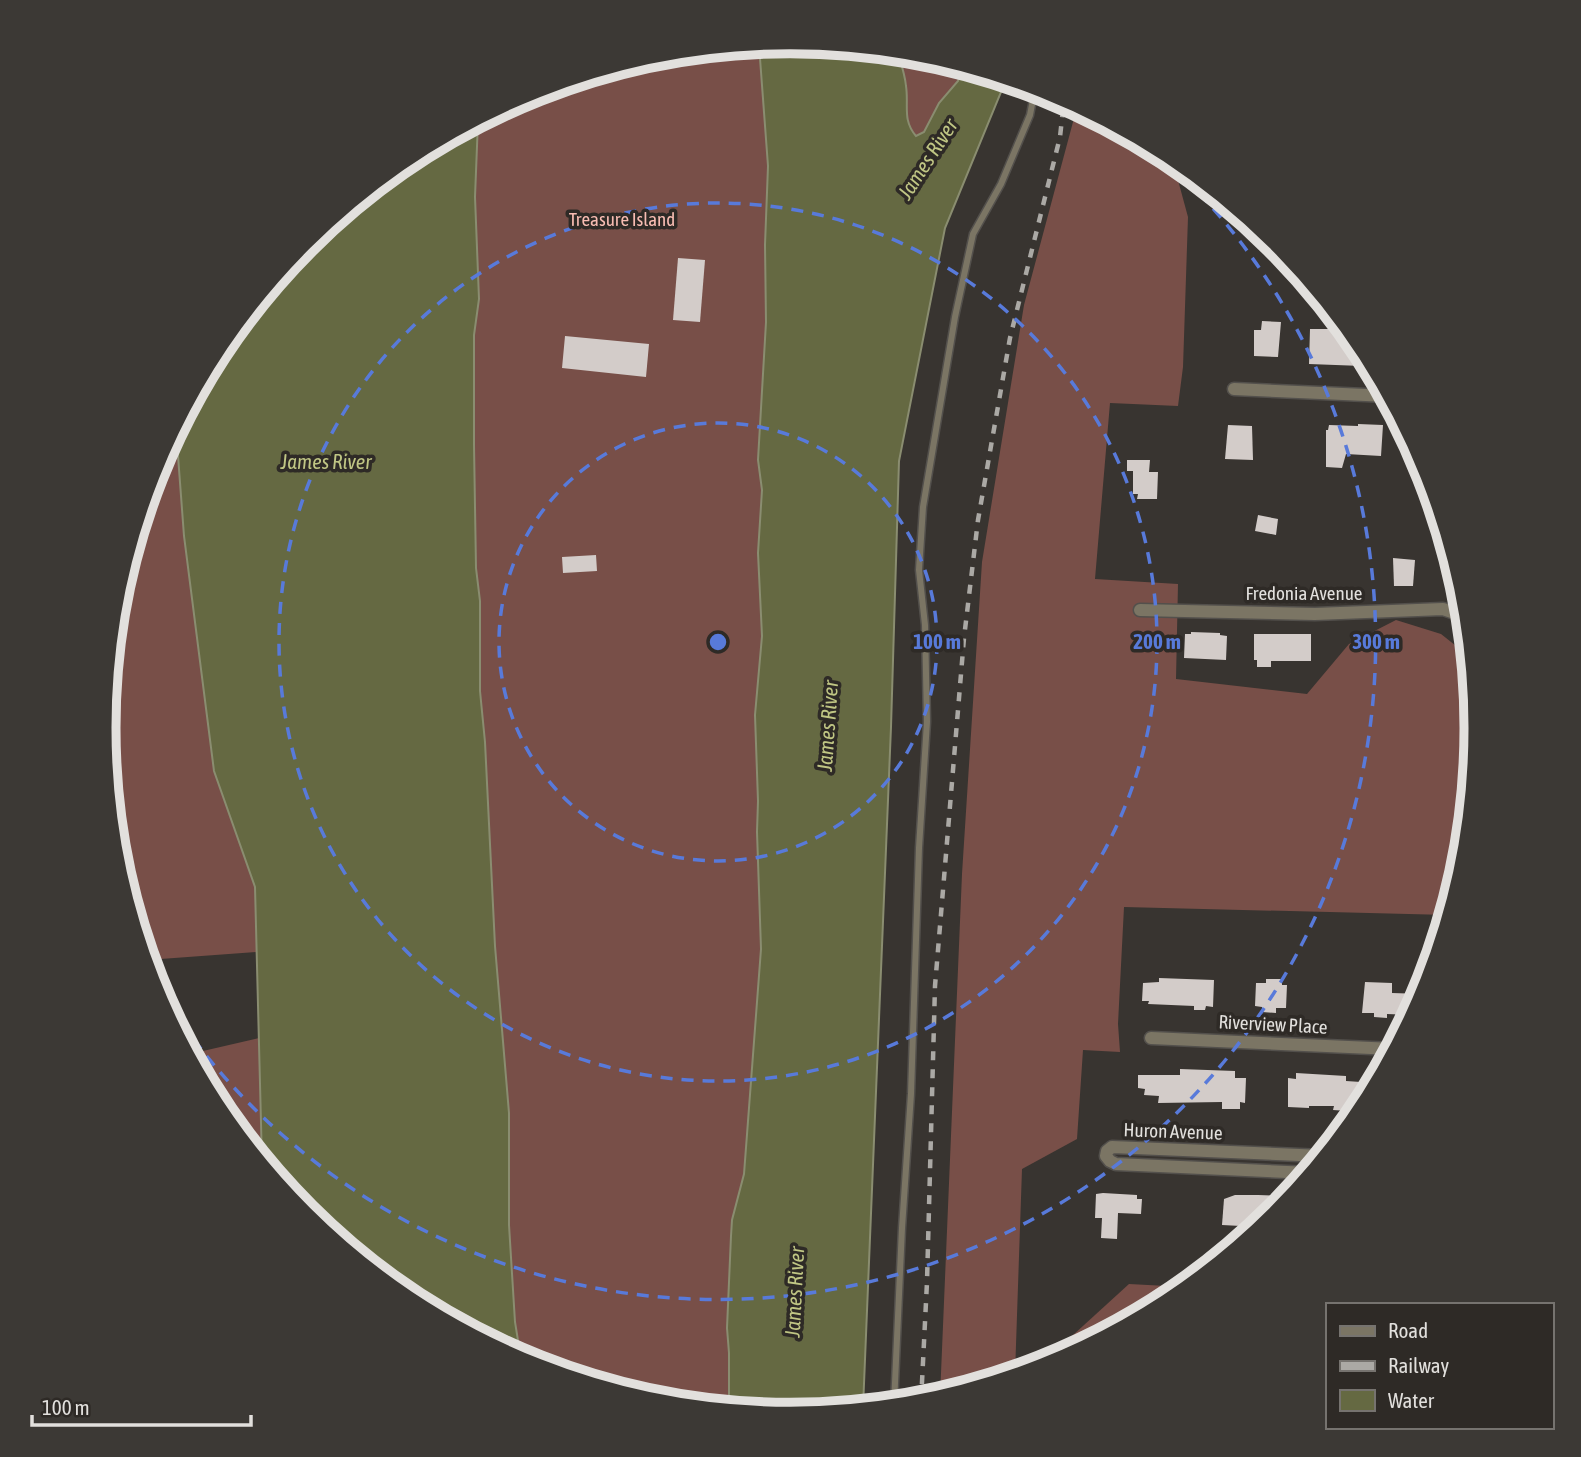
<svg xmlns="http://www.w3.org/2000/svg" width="1581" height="1457" font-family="'Asap Condensed',sans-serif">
<rect width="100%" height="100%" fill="#383430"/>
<g fill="#784f48">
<path d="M 759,45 L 768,166 L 765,245 L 766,322 L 758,460 L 762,490 L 758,553 L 762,636 L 755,715 L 758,801 L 757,832 L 761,949 L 744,1174 L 732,1220 L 731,1236 L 727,1328 L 729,1353 L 729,1409 L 656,1402 L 521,1359 L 515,1322 L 509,1225 L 509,1113 L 495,946 L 485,742 L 480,691 L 480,601 L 476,568 L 474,445 L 474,335 L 479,299 L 475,197 L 478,121 L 528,94 L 657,55 Z"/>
<path d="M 898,53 L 925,55 L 962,67 L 958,81 L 939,103 L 924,132 L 916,136 C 905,124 907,113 906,98 C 905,83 902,67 898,53 Z"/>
<path d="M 1077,107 L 1172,158 L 1188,217 L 1183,367 L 1178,406 L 1110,403 L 1095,579 L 1178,584 L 1176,679 L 1307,694 L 1349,644 L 1396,620 L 1441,634 L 1470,657 L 1473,684 L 1469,773 L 1473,773 L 1464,863 L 1448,915 L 1124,907 L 1118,1024 L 1120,1052 L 1083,1050 L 1077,1139 L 1022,1169 L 1015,1374 L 940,1397 L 962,874 L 982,562 L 1024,305 Z"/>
<path d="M 176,429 L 184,536 L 214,771 L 255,887 L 257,952 L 147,960 C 135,923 119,883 115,844 C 114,831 113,780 108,774 L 104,728 L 117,594 L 156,465 Z"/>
<path d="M 259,1038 L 262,1162 L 219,1110 L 190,1054 Z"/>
<path d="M 1129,1284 L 1186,1287 L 1172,1300 L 1053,1363 L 1038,1367 Z"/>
</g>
<g fill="#656942" stroke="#8a8d70" stroke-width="2">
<path d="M 791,42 L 898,53 C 901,63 905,75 906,86 C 909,105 902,120 916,136 L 924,132 L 939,103 L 958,81 L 962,67 L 1006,80 L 945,228 L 899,461 L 891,727 L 863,1408 L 790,1415 L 729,1409 L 729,1353 L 727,1328 L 731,1236 L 732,1220 L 744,1174 L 761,949 L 757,832 L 758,801 L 755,715 L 762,636 L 758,553 L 762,490 L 758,460 L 766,322 L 765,245 L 768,166 L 759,45 Z"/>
<path d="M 478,121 L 475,197 L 479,299 L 474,335 L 474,445 L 476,568 L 480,601 L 480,691 L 485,742 L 495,946 L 509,1113 L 509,1225 L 515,1322 L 521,1359 L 409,1299 L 305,1214 L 262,1162 L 255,887 L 214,771 L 184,536 L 176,429 L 220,347 L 305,243 L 409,157 Z"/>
</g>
<g fill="#d3ccc9">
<path d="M 678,258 L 705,260 L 700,322 L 673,320 Z"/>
<path d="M 1331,310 L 1362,347 L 1362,366 L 1309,364 L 1310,329 L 1331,329 Z"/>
<path d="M 1262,321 L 1281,322 L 1278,357 L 1254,356 L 1254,330 L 1261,330 Z"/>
<path d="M 565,336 L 649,344 L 646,377 L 562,368 Z"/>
<path d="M 1358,424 L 1383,425 L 1381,456 L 1346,454 L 1342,468 L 1326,467 L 1326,430 L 1328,430 L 1329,425 L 1358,426 Z"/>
<path d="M 1228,425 L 1252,426 L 1253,460 L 1225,459 Z"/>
<path d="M 1127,460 L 1150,460 L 1149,472 L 1158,472 L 1157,499 L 1137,499 L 1138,494 L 1133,494 L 1133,471 L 1127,471 Z"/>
<path d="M 1258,515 L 1278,519 L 1276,535 L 1255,531 Z"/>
<path d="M 596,555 L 597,571 L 563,573 L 562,557 Z"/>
<path d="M 1393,558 L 1415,560 L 1413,586 L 1394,586 Z"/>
<path d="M 1191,632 L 1220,633 L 1220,635 L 1227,636 L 1226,660 L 1184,658 L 1185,634 L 1191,634 Z"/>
<path d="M 1254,634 L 1311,634 L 1311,661 L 1271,661 L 1271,667 L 1257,667 L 1257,660 L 1254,660 Z"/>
<path d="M 1159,978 L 1214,980 L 1213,1007 L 1206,1006 L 1205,1010 L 1194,1010 L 1194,1006 L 1148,1004 L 1149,1001 L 1142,1001 L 1143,983 L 1159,982 Z"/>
<path d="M 1266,979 L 1282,979 L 1282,985 L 1287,985 L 1286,1008 L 1276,1008 L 1276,1013 L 1262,1012 L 1262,1007 L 1255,1006 L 1256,983 L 1266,983 Z"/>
<path d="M 1365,982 L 1392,983 L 1392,993 L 1423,994 L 1412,1015 L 1387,1014 L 1387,1018 L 1374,1017 L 1374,1013 L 1362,1013 Z"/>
<path d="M 1180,1069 L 1235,1071 L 1235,1078 L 1246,1078 L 1245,1103 L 1240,1102 L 1240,1109 L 1222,1109 L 1222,1102 L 1158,1103 L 1159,1096 L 1144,1095 L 1145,1089 L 1138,1088 L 1138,1075 L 1180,1075 Z"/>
<path d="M 1296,1073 L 1346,1076 L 1346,1081 L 1376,1083 L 1363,1107 L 1351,1106 L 1348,1111 L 1333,1110 L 1334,1106 L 1309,1106 L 1309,1108 L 1288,1107 L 1288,1078 L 1296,1079 Z"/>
<path d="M 1103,1193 L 1137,1195 L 1137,1199 L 1142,1199 L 1141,1214 L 1118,1213 L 1117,1239 L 1101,1238 L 1102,1218 L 1095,1218 L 1096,1194 Z"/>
<path d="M 1235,1195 L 1258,1195 L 1290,1196 L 1276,1214 L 1260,1227 L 1222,1225 L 1224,1199 Z"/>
</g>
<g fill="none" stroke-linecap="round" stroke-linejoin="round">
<g stroke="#53504c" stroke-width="9">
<path id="lane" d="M 894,1405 L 902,1228 L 911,1094 L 919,848 L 927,722 L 925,625 L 919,570 L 923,507 L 955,317 L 973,234 L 1001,184 L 1030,115 L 1035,89"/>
</g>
<g stroke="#53504c" stroke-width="15">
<g id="street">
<path d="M 1234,389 L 1388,396"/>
<path d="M 1140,610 L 1315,614 L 1443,609 L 1466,617"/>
<path d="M 1462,617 L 1463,593"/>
<path d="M 1151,1038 L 1394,1049"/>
<path d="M 1310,1173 L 1116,1164 L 1110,1161 L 1106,1156 L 1107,1151 L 1112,1147 L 1323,1156"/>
</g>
</g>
<use href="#lane" stroke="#7b7564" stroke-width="6"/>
<use href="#street" stroke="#7b7564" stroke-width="12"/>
<path stroke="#aba9a5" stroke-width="4.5" stroke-dasharray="9 9" stroke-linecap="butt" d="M 921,1402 L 927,1282 L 935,986 L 964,638 L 978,520 L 1010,338 L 1060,137 L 1064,100"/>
</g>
<g fill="none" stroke="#587ada" stroke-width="3.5" stroke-dasharray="12 9">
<circle cx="718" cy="642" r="219"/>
<circle cx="718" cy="642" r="439"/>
<path d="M1154 149A658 658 0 1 1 154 981"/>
</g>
<g text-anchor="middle" stroke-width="7" stroke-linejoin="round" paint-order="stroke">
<g font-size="19" fill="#f7bcb2" stroke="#2e2a26">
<text x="622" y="226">Treasure Island</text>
</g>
<g font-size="19" fill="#e2e0dd" stroke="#2e2a26">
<text x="1304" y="600">Fredonia Avenue</text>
<text transform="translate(1273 1024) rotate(3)" y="7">Riverview Place</text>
<text transform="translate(1173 1131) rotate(2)" y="7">Huron Avenue</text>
</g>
<g font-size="21" font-style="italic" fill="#c0c684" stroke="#2e2a26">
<text transform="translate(928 159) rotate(-57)" y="7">James River</text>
<text x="326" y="469">James River</text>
<text transform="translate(828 726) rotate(-86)" y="7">James River</text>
<text transform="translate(795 1292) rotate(-87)" y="7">James River</text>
</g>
</g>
<path d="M0 0H1581V1457H0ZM116 728a674 674 0 1 1 1348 0a674 674 0 1 1-1348 0Z" fill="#3c3935" fill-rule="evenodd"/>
<path fill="none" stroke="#e2e0dd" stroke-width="9" d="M116 728a674 674 0 1 1 1348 0a674 674 0 1 1-1348 0Z"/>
<circle cx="718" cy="642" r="10" fill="#587ada" stroke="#2e2a26" stroke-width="3.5"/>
<g font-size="21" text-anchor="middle" font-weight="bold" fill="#587ada" stroke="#2e2a26" stroke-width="7" stroke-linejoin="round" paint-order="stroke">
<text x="937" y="649">100 m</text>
<text x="1157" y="649">200 m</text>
<text x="1376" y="649">300 m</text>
</g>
<rect x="1326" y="1303" width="228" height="126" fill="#2e2a26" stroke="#76736f" stroke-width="2"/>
<rect x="1340" y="1326" width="35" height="10" fill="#7b7564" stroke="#76736f" stroke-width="2"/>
<text x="1388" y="1338" font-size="21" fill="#e2e0dd">Road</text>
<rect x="1340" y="1361" width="35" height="10" fill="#aba9a5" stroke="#76736f" stroke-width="2"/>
<text x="1388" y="1373" font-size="21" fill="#e2e0dd">Railway</text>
<rect x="1340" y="1390" width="35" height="21" fill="#656942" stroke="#76736f" stroke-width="2"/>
<text x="1388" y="1408" font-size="21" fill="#e2e0dd">Water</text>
<path d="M32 1415v10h219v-10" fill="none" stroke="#e2e0dd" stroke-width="3.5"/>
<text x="42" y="1415" font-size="21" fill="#e2e0dd" stroke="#2e2a26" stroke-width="5" paint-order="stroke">100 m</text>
</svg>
